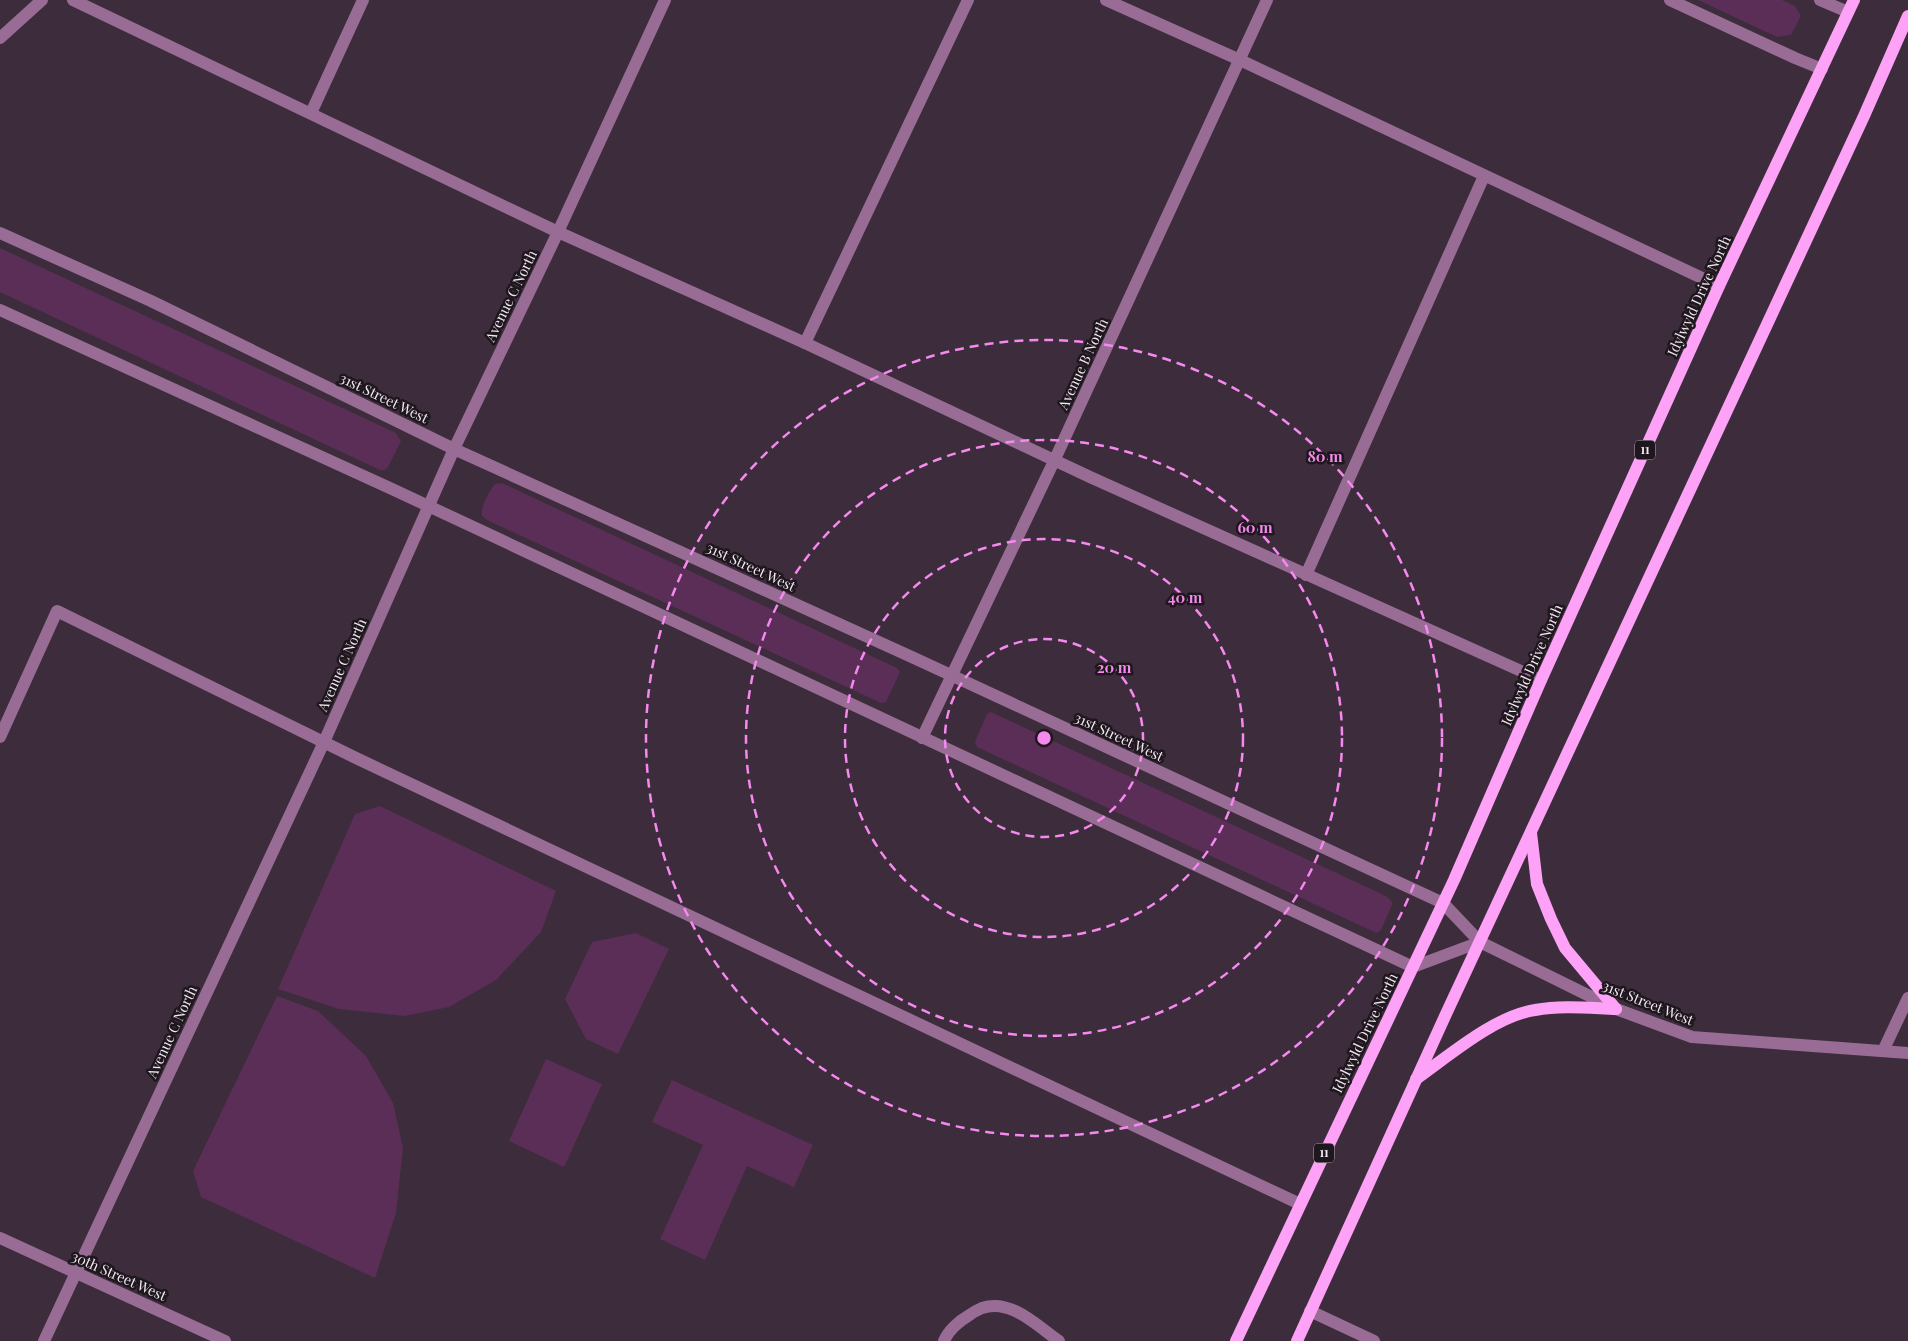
<svg xmlns="http://www.w3.org/2000/svg" width="1908" height="1341" font-family="'Playfair Display',serif">
<rect width="100%" height="100%" fill="#3d2c3b"/>
<g fill="#5a2e57">
<path d="M 1698,0 L 1782,0 L 1795,6 L 1801,16 L 1791,35 L 1777,37 Z"/>
<path d="M 0,248 L 396,433 L 401,441 L 388,467 L 385,470 L 380,470 L 0,292 Z"/>
<path d="M 502,483 L 897,668 L 900,672 L 886,702 L 881,703 L 487,520 L 482,516 C 480,506 489,492 495,484 Z"/>
<path d="M 991,712 L 1386,896 L 1392,902 L 1392,905 L 1381,930 L 1377,933 L 1372,931 L 977,747 L 975,742 L 987,714 Z"/>
<path d="M 380,806 L 556,891 L 541,932 L 496,980 L 449,1007 L 404,1016 L 339,1009 L 278,989 L 355,814 Z"/>
<path d="M 636,933 L 669,949 L 618,1054 L 586,1039 L 565,999 L 592,942 Z"/>
<path d="M 277,996 L 318,1011 L 366,1056 L 393,1103 L 403,1148 L 396,1213 L 375,1278 L 201,1197 L 193,1171 Z"/>
<path d="M 546,1059 L 602,1084 L 564,1167 L 509,1141 Z"/>
<path d="M 672,1080 L 813,1145 L 794,1187 L 747,1166 L 705,1260 L 660,1239 L 703,1145 L 652,1122 Z"/>
</g>
<g fill="none" stroke-linecap="round" stroke-linejoin="round">
<g stroke="#986c95" stroke-width="12">
<path d="M 73,0 L 558,232 L 805,343 L 1090,477 L 1541,680"/>
<path d="M 1106,0 L 1240,60 L 1719,286"/>
<path d="M 1670,0 L 1795,58 L 1822,69"/>
<path d="M 1820,0 L 1848,12"/>
<path d="M 0,38 L 42,0"/>
<path d="M 311,113 L 363,0"/>
<path d="M 0,233 L 151,301 L 454,449 L 914,658 L 1443,903 L 1480,942 L 1616,1009 L 1692,1037 L 1908,1053"/>
<path d="M 0,310 L 392,489 L 1413,967 L 1480,942"/>
<path d="M 805,343 L 968,0"/>
<path d="M 1306,575 L 1484,176"/>
<path d="M 0,737 L 57,611 L 356,758 L 1300,1204"/>
<path d="M 922,738 L 1055,459 L 1267,0"/>
<path d="M 1883,1051 L 1908,998"/>
<path d="M 0,1238 L 225,1341"/>
<path d="M 1310,1311 L 1374,1341"/>
<path d="M 44,1341 L 324,742 L 454,449 L 558,232 L 665,0"/>
<path d="M 944,1341 C 948,1331 959,1321 968,1316 C 972,1313 977,1310 982,1308 C 1011,1298 1037,1326 1059,1341"/>
</g>
<g stroke="#fda2f7" stroke-width="12">
<path d="M 1531,833 L 1537,884 L 1551,919 L 1565,948 L 1616,1009"/>
<path d="M 1416,1079 C 1450,1055 1495,1016 1535,1010 C 1562,1005 1589,1008 1616,1009"/>
<path d="M 1236,1341 L 1454,880 L 1541,680 L 1719,286 L 1854,0"/>
<path d="M 1297,1341 L 1446,1014 L 1864,116 L 1908,16"/>
</g>
</g>
<g fill="none" stroke="#f589ef" stroke-width="2.5" stroke-dasharray="9 6">
<circle cx="1044" cy="738" r="99"/>
<circle cx="1044" cy="738" r="199"/>
<circle cx="1044" cy="738" r="298"/>
<circle cx="1044" cy="738" r="398"/>
</g>
<g text-anchor="middle" stroke-width="5" stroke-linejoin="round" paint-order="stroke">
<g fill="#1f171e" stroke="#b4aab3" stroke-width="1">
<rect x="1635" y="440.5" width="20" height="19" rx="4"/>
<rect x="1314" y="1143.5" width="20" height="19" rx="4"/>
</g>
<g font-size="12" font-weight="bold" fill="#f4e9f3">
<text x="1645" y="454">11</text>
<text x="1324" y="1157">11</text>
</g>
<g font-size="14" fill="#f4e9f3" stroke="#1f171e">
<text transform="translate(511 296) rotate(-64)" y="5">Avenue C North</text>
<text transform="translate(1699 296) rotate(-65)" y="5">Idylwyld Drive North</text>
<text transform="translate(1083 364) rotate(-65)" y="5">Avenue B North</text>
<text transform="translate(384 398) rotate(26)" y="5">31st Street West</text>
<text transform="translate(751 567) rotate(25)" y="5">31st Street West</text>
<text transform="translate(342 665) rotate(-66)" y="5">Avenue C North</text>
<text transform="translate(1532 665) rotate(-66)" y="5">Idylwyld Drive North</text>
<text transform="translate(1119 737) rotate(25)" y="5">31st Street West</text>
<text transform="translate(1648 1003) rotate(22)" y="5">31st Street West</text>
<text transform="translate(172 1032) rotate(-65)" y="5">Avenue C North</text>
<text transform="translate(1365 1033) rotate(-64)" y="5">Idylwyld Drive North</text>
<text transform="translate(119 1276) rotate(24)" y="5">30th Street West</text>
</g>
</g>
<circle cx="1044" cy="738" r="8" fill="#f589ef" stroke="#1f171e" stroke-width="2.5"/>
<g font-size="15" text-anchor="middle" font-weight="bold" fill="#f589ef" stroke="#1f171e" stroke-width="5" stroke-linejoin="round" paint-order="stroke">
<text x="1325" y="462">80 m</text>
<text x="1255" y="533">60 m</text>
<text x="1185" y="603">40 m</text>
<text x="1114" y="673">20 m</text>
</g>
</svg>
